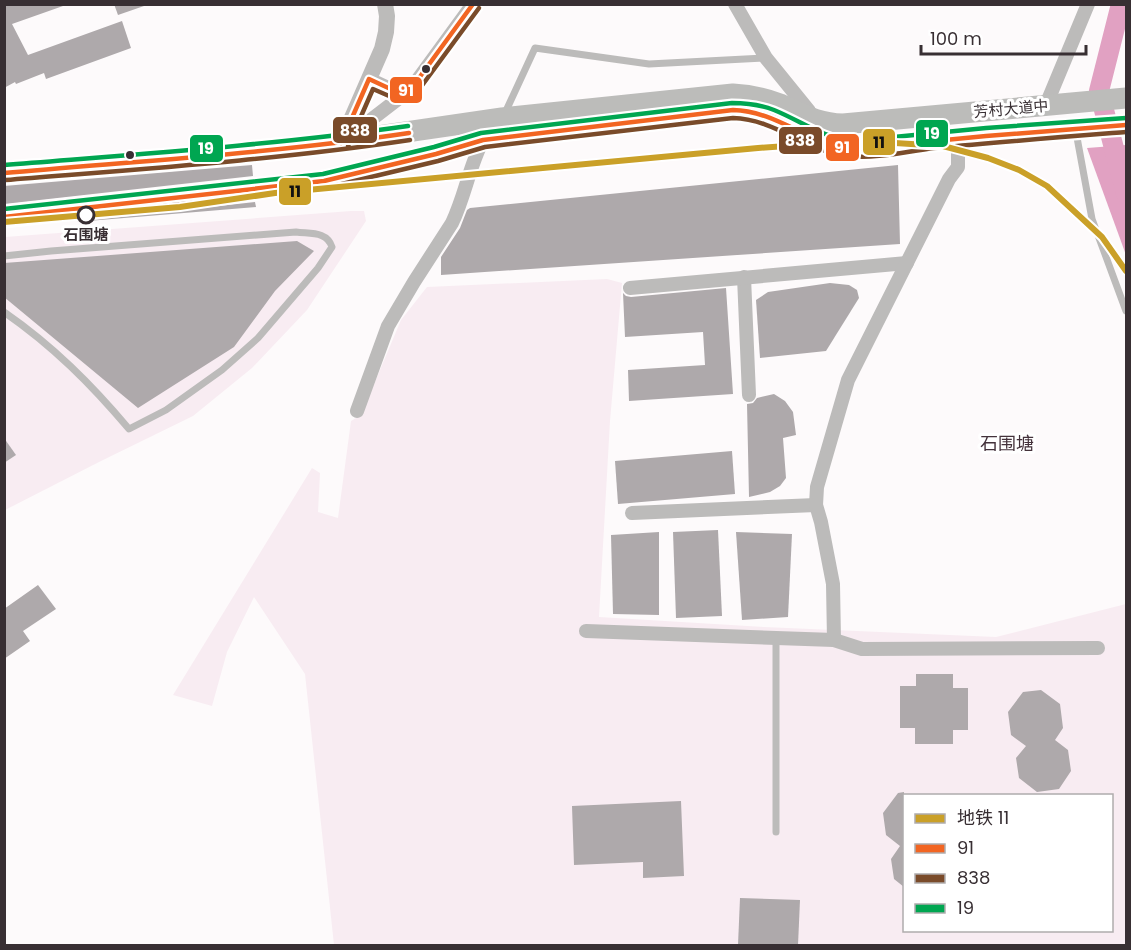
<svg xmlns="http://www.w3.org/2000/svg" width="1131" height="950" font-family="Poppins,'Noto Sans SC',sans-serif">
<rect width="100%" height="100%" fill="#fdfafb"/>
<g fill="#f8ecf2" fill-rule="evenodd">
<path d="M 351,211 L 364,211 L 366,221 L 307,310 L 252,368 L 193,416 L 101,461 L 5,510 L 5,237 Z"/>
<path d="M 607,279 L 622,283 L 610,421 L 599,617 L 764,627 L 996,637 L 1126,604 L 1126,945 L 334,945 L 305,674 L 254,597 L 227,652 L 212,706 L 173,695 L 312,468 L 320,473 L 318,512 L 338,518 L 351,421 L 361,415 L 401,320 L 427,287 ZM 904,796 L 1112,796 L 1112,930 L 904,930 Z"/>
</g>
<path fill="#e1a1c2" d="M 1126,145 L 1126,255 L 1087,148 Z"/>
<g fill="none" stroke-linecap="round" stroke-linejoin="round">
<path stroke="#e1a1c2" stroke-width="20" d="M 1121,4 L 1099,91 L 1126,194"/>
</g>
<g fill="#aea9ab">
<path d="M 4,4 L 63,4 L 63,6 L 12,24 L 28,55 L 122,21 L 131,48 L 46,79 L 44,73 L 16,84 L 15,82 L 4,88 Z"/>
<path d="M 114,4 L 144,4 L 144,6 L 118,15 Z"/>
<path d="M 252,165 L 253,176 L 4,204 L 4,186 Z"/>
<path d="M 898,165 L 900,244 L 441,275 L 441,257 L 460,228 L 467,210 L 470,208 Z"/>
<path d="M 255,202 L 256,207 L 76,222 Z"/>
<path d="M 297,241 L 314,251 L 275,291 L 234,347 L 138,408 L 4,297 L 4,263 Z"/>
<path d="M 830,283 L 849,285 L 857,290 L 859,298 L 826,351 L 760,358 L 756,300 L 768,292 Z"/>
<path d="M 726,288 L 733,394 L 629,401 L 628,370 L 705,365 L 703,332 L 625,337 L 623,293 L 626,296 L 631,297 Z"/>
<path d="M 774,394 L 785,401 L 793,412 L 796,435 L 783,438 L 786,478 L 780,486 L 770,492 L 749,497 L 747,404 L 753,403 L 757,398 Z"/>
<path d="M 4,438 L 16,455 L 4,463 Z"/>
<path d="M 732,451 L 735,494 L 618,504 L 615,461 Z"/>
<path d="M 718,530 L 722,616 L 676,618 L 673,532 Z"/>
<path d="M 659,532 L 659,615 L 613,614 L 611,535 Z"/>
<path d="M 736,532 L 792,534 L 788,617 L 742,620 Z"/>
<path d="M 38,585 L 56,609 L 23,631 L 30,641 L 4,659 L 4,609 Z"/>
<path d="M 916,674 L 953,674 L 953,688 L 968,688 L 968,730 L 953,730 L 953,744 L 915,744 L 915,728 L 900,728 L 900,686 L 916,686 Z"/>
<path d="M 1041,690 L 1060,704 L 1063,728 L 1055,740 L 1068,750 L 1071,771 L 1059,789 L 1037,792 L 1019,778 L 1016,758 L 1026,746 L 1011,735 L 1008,712 L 1023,692 Z"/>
<path d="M 904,792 L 904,887 L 894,879 L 891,859 L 900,846 L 886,835 L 883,813 L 898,793 Z"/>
<path d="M 681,801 L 684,876 L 643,878 L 643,862 L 574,865 L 572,806 Z"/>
<path d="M 740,898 L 800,900 L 798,945 L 738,945 Z"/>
</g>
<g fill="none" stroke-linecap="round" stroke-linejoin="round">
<g stroke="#bcbbba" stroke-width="7">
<path d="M 505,113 L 535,48 L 649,64 L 766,58"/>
<path d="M 1076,132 L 1092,219 L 1126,311"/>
<path d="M 4,256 L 51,251 L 296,232 C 310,234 327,231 332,247 L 318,268 L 258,338 L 222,370 L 166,410 L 129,429 C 91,384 53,346 4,312"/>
<path d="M 776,638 L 776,832"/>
</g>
<g stroke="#bcbbba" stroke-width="14">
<path d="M 735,4 L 766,58 L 809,111"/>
<path d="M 369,79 L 397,92 L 411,89"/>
<path d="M 1046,105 L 1088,4"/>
<path d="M 346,139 L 411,89 L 473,4"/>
<path d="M 744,277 L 749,395"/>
<path d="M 630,288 L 907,263"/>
<path d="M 357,411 L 388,326 L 414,282 L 452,223 C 465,196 469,167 483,140"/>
<path d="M 632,513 L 816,505"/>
<path d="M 586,631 L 834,640 L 862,649 L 1098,648"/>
<path d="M 834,640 L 833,584 L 821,522 L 816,505 L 817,487 L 848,380 L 949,179 L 958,167 L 958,139"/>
</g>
<path stroke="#bcbbba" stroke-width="16" d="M 341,143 L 382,49 L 386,32 L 387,16 L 385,4"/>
<g stroke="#bcbcba" stroke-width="21">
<path d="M 4,173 L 303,147 L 502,118 L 733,94 C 749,95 765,98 780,104 C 803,114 816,123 843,124 L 1126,98"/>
<path d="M 4,217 L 324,181 L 436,154 L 483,140 L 733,110 C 747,110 760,113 773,118 C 800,130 822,148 853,149 C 880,149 913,142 940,140 C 1002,134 1064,129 1126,125"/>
</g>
<g stroke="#fff" stroke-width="9">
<g id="bus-1">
<path d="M 341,143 L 369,79 L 397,92 L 411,89 L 473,4"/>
<path d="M 4,173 C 139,161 275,153 409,133"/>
<path d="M 4,217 L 324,181 L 436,154 L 483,140 L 733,110 C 778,111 809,145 853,149 L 986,136 L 1126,125"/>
</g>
</g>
<g stroke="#fff" stroke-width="9">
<g id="bus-2">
<path d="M 348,146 L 373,89 L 396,99 L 415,95 L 479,8"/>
<path d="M 5,180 C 140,169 276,160 410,140"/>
<path d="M 5,224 L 325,188 L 438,161 L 485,147 L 733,118 C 776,119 807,152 849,156 C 878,159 907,151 935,148 C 999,142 1063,137 1126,132"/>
</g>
</g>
<g stroke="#fff" stroke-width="9">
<g id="bus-3">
<path d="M 4,165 C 139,154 274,145 408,126"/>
<path d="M 4,209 L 323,174 L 434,147 L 481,133 L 732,103 C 746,103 761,105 774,110 C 801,121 823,138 853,141 L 986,128 L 1126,118"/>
</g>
</g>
<use href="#bus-1" stroke="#f26522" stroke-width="4.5"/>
<use href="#bus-2" stroke="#7a4b2a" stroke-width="4.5"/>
<use href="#bus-3" stroke="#00a651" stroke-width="4.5"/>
<g stroke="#fff" stroke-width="10">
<path id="metro-1" d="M 4,222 L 180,207 L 275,193 L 758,148 L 814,144 L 879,142 L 943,146 L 988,158 L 1019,170 L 1047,186 L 1102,237 L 1126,271"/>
</g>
<use href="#metro-1" stroke="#caa028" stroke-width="6"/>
</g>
<g fill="#382f33" stroke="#fff" stroke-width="2">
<circle cx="426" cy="69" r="5"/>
<circle cx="130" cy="155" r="5"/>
</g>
<circle fill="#fff" stroke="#382f33" stroke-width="3" cx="86" cy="215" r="8"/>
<g text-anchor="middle" stroke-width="6" stroke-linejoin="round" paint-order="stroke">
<g font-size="15" fill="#382f33" stroke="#fff">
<text transform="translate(1011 109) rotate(-5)" y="5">芳村大道中</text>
</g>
<g font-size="15" font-weight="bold" fill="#382f33" stroke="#fff">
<text x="86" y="240">石围塘</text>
</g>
<g font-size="18" fill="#44323b" stroke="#fff">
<text x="1007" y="450">石围塘</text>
</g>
</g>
<g stroke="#fff" stroke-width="2">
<rect x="389" y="76" width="34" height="28" rx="6" fill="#f26522"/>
<rect x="332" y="116" width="46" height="28" rx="6" fill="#7a4b2a"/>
<rect x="915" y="119" width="34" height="29" rx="6" fill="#00a651"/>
<rect x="778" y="126" width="45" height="29" rx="6" fill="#7a4b2a"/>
<rect x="862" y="128" width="34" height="28" rx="6" fill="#caa028"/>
<rect x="825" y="133" width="35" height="29" rx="6" fill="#f26522"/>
<rect x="189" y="134" width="35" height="29" rx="6" fill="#00a651"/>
<rect x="278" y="177" width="34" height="29" rx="6" fill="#caa028"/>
</g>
<g font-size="16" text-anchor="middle" font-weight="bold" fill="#fff">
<text x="406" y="96">91</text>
<text x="355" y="136">838</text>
<text x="932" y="139">19</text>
<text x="800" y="146">838</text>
<text x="842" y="153">91</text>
<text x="206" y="154">19</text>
</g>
<g font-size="16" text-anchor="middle" font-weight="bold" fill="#111">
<text x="879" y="148">11</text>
<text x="295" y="197">11</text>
</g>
<rect width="1131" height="950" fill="none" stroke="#382f33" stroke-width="12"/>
<rect x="903" y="794" width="210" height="138" fill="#ffffff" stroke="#afacad" stroke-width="1.5"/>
<rect x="915" y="814" width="30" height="9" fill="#caa028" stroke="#afacad" stroke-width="1.5"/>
<text x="957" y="824" font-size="18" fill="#382f33">地铁 11</text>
<rect x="915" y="844" width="30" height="9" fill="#f26522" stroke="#afacad" stroke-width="1.5"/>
<text x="957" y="854" font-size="18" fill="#382f33">91</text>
<rect x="915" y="874" width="30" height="9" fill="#7a4b2a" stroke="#afacad" stroke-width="1.5"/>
<text x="957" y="884" font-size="18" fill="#382f33">838</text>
<rect x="915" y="904" width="30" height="9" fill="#00a651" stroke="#afacad" stroke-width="1.5"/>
<text x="957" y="914" font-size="18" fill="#382f33">19</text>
<path d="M921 45v9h165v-9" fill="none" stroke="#382f33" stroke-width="3"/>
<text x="930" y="45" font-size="18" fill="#382f33" stroke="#ffffff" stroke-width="4.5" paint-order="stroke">100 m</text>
</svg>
